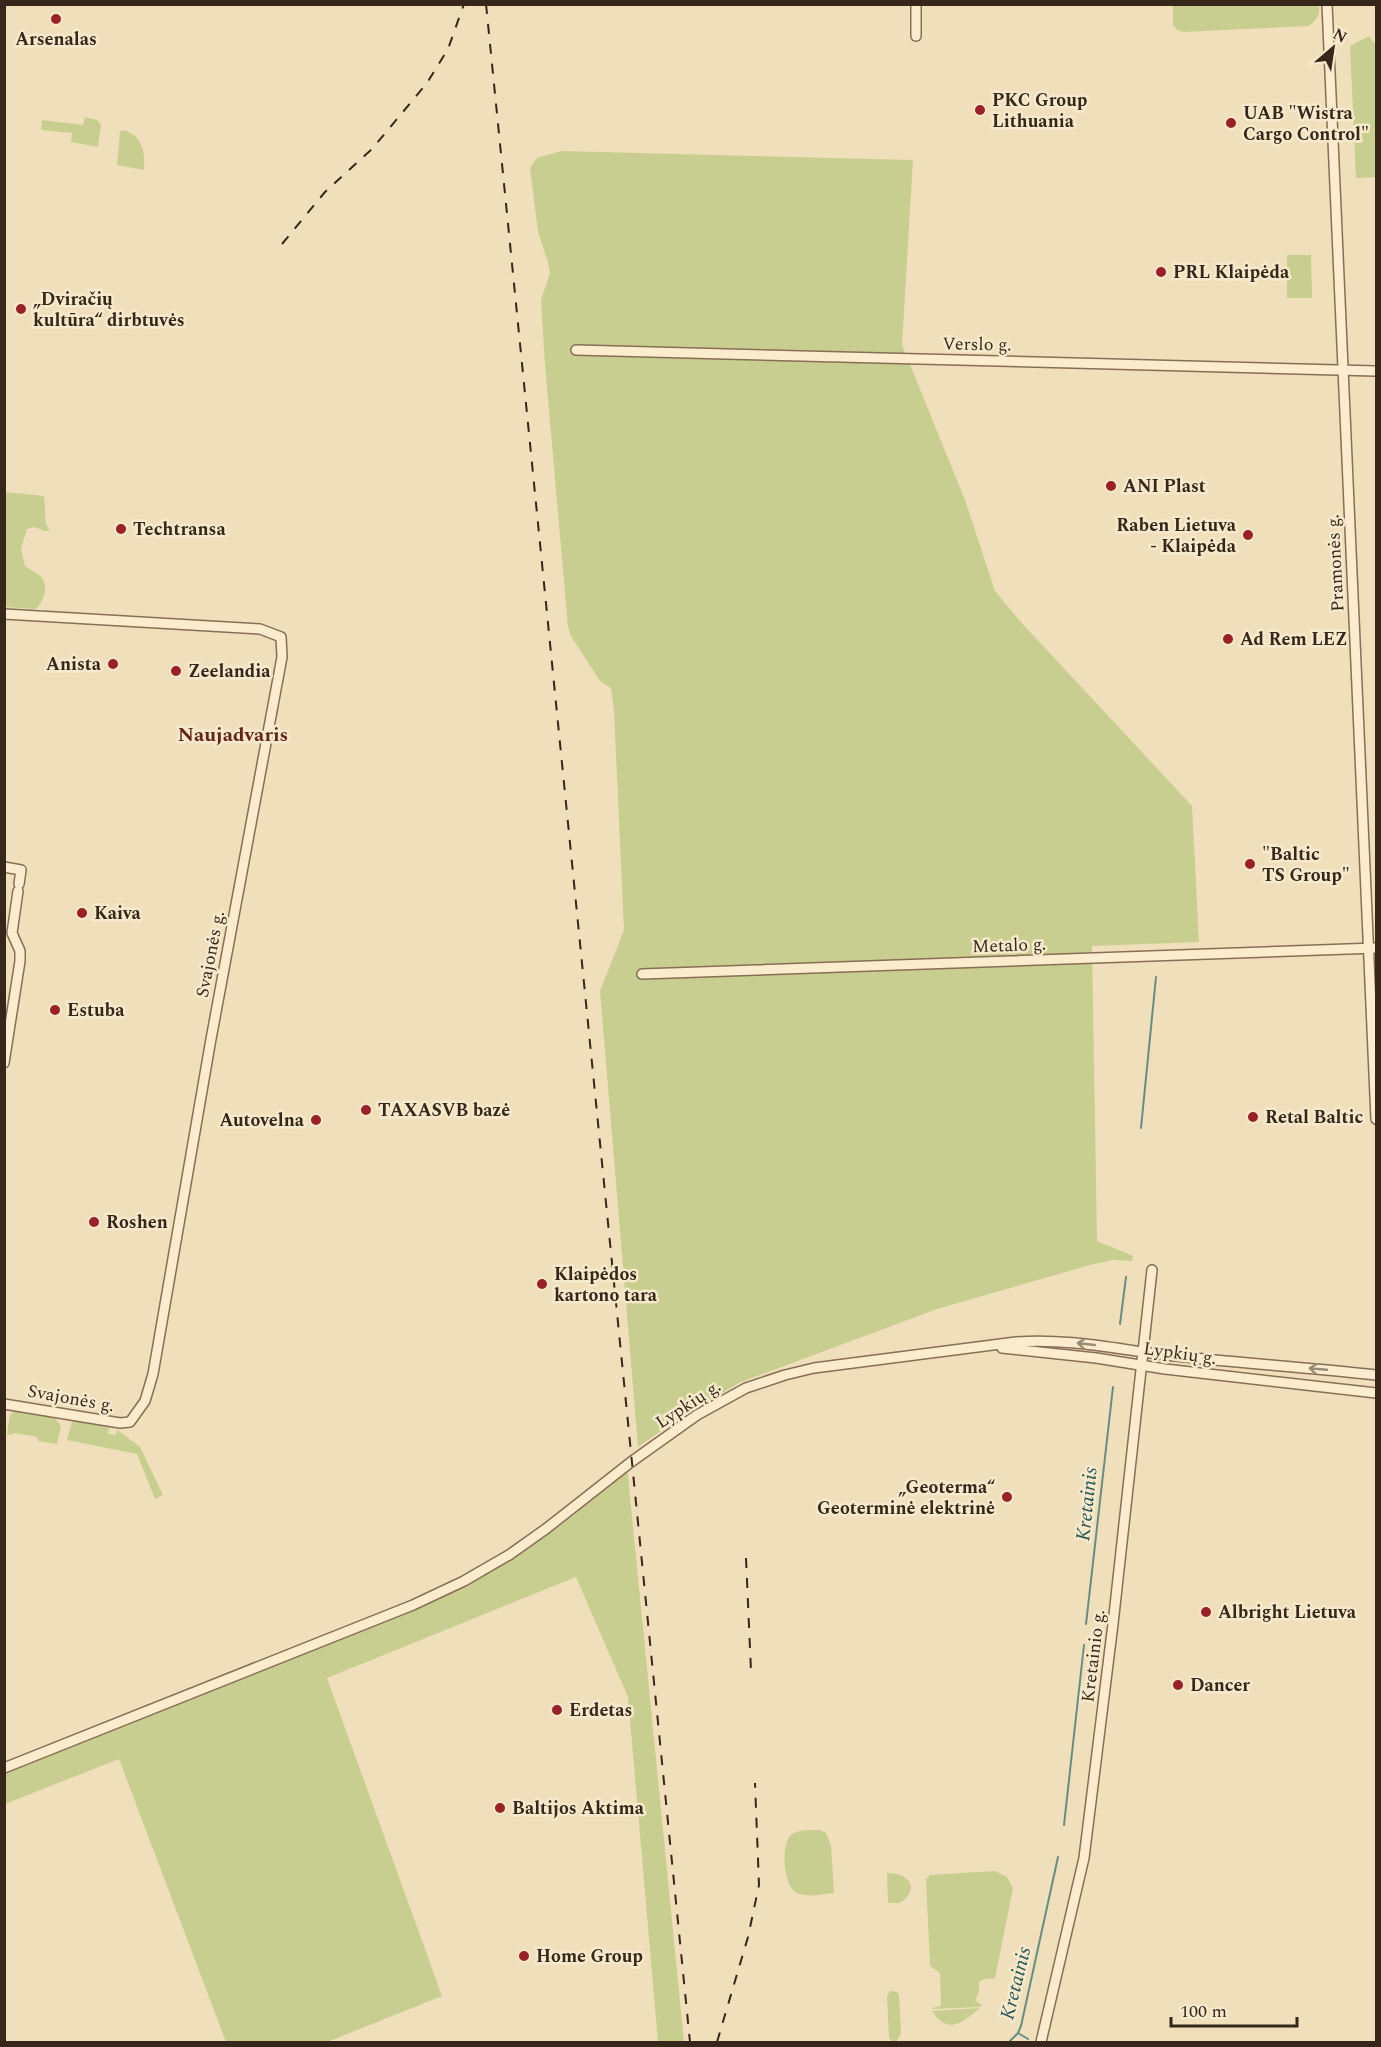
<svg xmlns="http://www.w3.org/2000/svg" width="1381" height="2047" font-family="Spectral,serif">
<rect width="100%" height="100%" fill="#f0dfbb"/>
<g fill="#c8ce8f">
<path d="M 1173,5 L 1319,5 C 1320,15 1317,19 1309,26 L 1183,32 L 1177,30 L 1173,25 Z"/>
<path d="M 1369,36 L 1376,45 L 1376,177 L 1356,178 L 1350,46 Z"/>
<path d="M 85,117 L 97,120 L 101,125 L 98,147 L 71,142 L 72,133 L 41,130 L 42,120 L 83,125 Z"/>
<path d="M 122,130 C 143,134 145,153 144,170 L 117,165 L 120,132 Z"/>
<path d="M 561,151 L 913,160 L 902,345 L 965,500 L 995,591 L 1019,620 L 1192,806 L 1199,942 L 1092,946 L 1097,1241 L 1133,1256 L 1132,1261 L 1113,1260 L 1090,1265 L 937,1309 L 741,1382 L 685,1414 L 638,1447 L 600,991 L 624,930 L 614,711 L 611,688 L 600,681 L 571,636 L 568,627 L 545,365 L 541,300 L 550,273 L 548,262 L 538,232 L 530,168 L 537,158 Z"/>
<path d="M 1287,255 L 1311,255 L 1312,298 L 1287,298 Z"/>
<path d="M 5,492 L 44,496 L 46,524 L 50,531 L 44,531 L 35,527 L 27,529 L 21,549 L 25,566 C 30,570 38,573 42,578 C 49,586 43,604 35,609 L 5,607 Z"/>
<path d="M 15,1411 L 53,1416 L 61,1426 L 57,1444 L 38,1441 L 37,1437 L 15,1433 L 11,1435 L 7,1434 L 10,1415 Z"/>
<path d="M 76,1420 L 109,1428 L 108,1434 L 116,1435 L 117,1430 L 140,1447 L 163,1495 L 155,1499 L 137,1454 L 67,1440 L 72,1422 Z"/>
<path d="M 627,1466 L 684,2042 L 658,2042 L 628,1697 L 576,1577 L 327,1678 L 442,1996 L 327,2042 L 226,2042 L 119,1759 L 5,1804 L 5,1772 L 337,1640 L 469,1584 L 519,1553 Z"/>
<path d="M 820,1830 L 826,1833 L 831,1845 L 834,1893 C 823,1894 808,1898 797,1893 C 783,1887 780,1843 792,1834 C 800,1829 811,1830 820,1830 Z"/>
<path d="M 995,1871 L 1007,1877 L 1013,1888 L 995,1978 L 984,1979 L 979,1982 L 979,1992 L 976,1998 L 977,2002 L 982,2005 L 980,2007 L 932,2009 L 932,2008 L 941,2006 L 940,1973 L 930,1966 L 926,1879 L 930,1875 Z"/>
<path d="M 887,1873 C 909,1873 921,1888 900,1903 L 888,1903 Z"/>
<path d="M 890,1991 L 897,1992 L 899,1995 L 901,2034 L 896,2042 L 891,2041 L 889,2037 L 887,1996 Z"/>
<path d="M 980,2008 C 963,2022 948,2036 932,2011 Z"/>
</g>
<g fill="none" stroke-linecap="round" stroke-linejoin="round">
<g stroke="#678e83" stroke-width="2">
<path d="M 1141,1128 L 1156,977"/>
<path d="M 1120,1324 L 1126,1277"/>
<path d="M 1086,1624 L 1113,1387"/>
<path d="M 1064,1825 L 1084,1645"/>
<path d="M 1018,2033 L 1028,2039"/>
<path d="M 1009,2042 L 1018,2033 L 1021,2026 L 1058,1857"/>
</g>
<g stroke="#886e54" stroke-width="12">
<g id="minor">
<path d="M 1327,4 L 1376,1119"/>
<path d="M 916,36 L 916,4"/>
<path d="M 576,350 L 1376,371"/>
<path d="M 4,614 L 260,629 L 281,637 L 282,657 L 211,1039 L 153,1374 L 145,1401 L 130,1422 L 120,1423 L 4,1404"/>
<path d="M 4,867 L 21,870 L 19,884"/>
<path d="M 642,974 L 1376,948"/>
<path d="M 4,1063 L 20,961 L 20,951 L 12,933 L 18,891"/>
<path d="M 1002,1348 L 1096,1358 L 1165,1369 L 1376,1393"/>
<path d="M 4,1768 L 413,1605 L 464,1581 L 509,1555 L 547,1528 L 631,1462 L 697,1415 L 746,1388 L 785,1375 L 814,1368 L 1016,1342 C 1067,1338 1116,1349 1166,1355 C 1236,1363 1307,1367 1376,1375"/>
<path d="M 1041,2042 L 1084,1858 L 1113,1624 L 1152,1270"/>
</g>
</g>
<use href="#minor" stroke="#fbecce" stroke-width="9"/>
<g stroke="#36271a" stroke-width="2" stroke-dasharray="10 10" stroke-linecap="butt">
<path d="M 486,4 L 690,2042"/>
<path d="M 282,244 L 325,192 L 372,149 L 427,83 L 448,49 L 464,4"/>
<path d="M 746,1558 L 751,1671"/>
<path d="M 717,2042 L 748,1937 L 759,1885 L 755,1783"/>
</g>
</g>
<defs><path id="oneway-shaft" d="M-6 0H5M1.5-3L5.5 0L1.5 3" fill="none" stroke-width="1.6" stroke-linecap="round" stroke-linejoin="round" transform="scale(1.5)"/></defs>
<g stroke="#988a74">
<use href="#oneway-shaft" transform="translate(1086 1344) rotate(-174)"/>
<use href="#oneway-shaft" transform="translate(1318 1369) rotate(-175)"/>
</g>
<g fill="#9a2125" stroke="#f7e9cb" stroke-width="2">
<circle cx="56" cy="19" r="6"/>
<circle cx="980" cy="110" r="6"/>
<circle cx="1231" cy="123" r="6"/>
<circle cx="1161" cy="272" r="6"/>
<circle cx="21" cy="309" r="6"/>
<circle cx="1111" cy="486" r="6"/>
<circle cx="121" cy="529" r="6"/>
<circle cx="1248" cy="535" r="6"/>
<circle cx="1228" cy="639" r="6"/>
<circle cx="113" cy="664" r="6"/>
<circle cx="176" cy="671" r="6"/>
<circle cx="1250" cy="864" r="6"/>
<circle cx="82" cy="913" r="6"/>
<circle cx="55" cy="1010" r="6"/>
<circle cx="366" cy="1110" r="6"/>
<circle cx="1253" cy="1117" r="6"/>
<circle cx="316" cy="1120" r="6"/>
<circle cx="94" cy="1222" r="6"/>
<circle cx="542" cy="1284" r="6"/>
<circle cx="1007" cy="1497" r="6"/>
<circle cx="1206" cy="1612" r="6"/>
<circle cx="1178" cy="1685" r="6"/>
<circle cx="557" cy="1710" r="6"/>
<circle cx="500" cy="1808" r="6"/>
<circle cx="524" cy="1956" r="6"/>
</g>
<g text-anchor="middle" stroke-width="5" stroke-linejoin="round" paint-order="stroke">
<g font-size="18" font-weight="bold" fill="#36271a" stroke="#f7e9cb" text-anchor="start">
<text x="56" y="45" text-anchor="middle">Arsenalas</text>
<text x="992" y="106">PKC Group<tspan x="992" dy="21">Lithuania</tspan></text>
<text x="1243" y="119">UAB "Wistra<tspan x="1243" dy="21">Cargo Control"</tspan></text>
<text x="1173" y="278">PRL Klaipėda</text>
<text x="33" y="305">„Dviračių<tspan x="33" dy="21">kultūra“ dirbtuvės</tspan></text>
<text x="1123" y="492">ANI Plast</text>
<text x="1236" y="531" text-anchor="end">Raben Lietuva<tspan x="1236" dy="21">- Klaipėda</tspan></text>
<text x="133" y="535">Techtransa</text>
<text x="1240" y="645">Ad Rem LEZ</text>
<text x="101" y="670" text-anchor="end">Anista</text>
<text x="188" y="677">Zeelandia</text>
<text x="1262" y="860">"Baltic<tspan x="1262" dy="21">TS Group"</tspan></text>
<text x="94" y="919">Kaiva</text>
<text x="67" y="1016">Estuba</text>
<text x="378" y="1116">TAXASVB bazė</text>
<text x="1265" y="1123">Retal Baltic</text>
<text x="304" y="1126" text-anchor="end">Autovelna</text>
<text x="106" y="1228">Roshen</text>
<text x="554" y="1280">Klaipėdos<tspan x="554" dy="21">kartono tara</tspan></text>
<text x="995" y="1493" text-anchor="end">„Geoterma“<tspan x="995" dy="21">Geoterminė elektrinė</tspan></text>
<text x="1218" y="1618">Albright Lietuva</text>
<text x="1190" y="1691">Dancer</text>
<text x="569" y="1716">Erdetas</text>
<text x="512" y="1814">Baltijos Aktima</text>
<text x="536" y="1962">Home Group</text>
</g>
<g font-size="18" fill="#36271a" stroke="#f7e9cb">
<text transform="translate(977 344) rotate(1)" y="6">Verslo g.</text>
<text transform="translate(1335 563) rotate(-93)" y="6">Pramonės g.</text>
<text transform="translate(1009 945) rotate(-2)" y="6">Metalo g.</text>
<text transform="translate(210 954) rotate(-79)" y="6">Svajonės g.</text>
<text transform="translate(1180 1353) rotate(8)" y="6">Lypkių g.</text>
<text transform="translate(71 1398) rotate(10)" y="6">Svajonės g.</text>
<text transform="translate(688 1404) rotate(-33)" y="6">Lypkių g.</text>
<text transform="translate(1093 1656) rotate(-83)" y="6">Kretainio g.</text>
</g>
<g font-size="20" font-weight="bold" fill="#652517" stroke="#f7e9cb">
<text x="233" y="741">Naujadvaris</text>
</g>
<g font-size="20" font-style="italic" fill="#285753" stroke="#f7e9cb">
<text transform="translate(1086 1504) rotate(-84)" y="7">Kretainis</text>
<text transform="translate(1015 1983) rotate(-76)" y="7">Kretainis</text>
</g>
</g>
<rect width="1381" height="2047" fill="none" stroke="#36271a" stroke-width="12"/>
<g transform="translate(1333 48) rotate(29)" stroke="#f7e9cb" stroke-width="4.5" paint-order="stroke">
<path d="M0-4.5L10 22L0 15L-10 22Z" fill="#36271a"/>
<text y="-9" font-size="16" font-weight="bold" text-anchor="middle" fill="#36271a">N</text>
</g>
<path d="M1171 2017v9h126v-9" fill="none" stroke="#36271a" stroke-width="3"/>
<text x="1180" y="2017" font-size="18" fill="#36271a" stroke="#f7e9cb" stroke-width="4.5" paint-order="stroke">100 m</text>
</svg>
